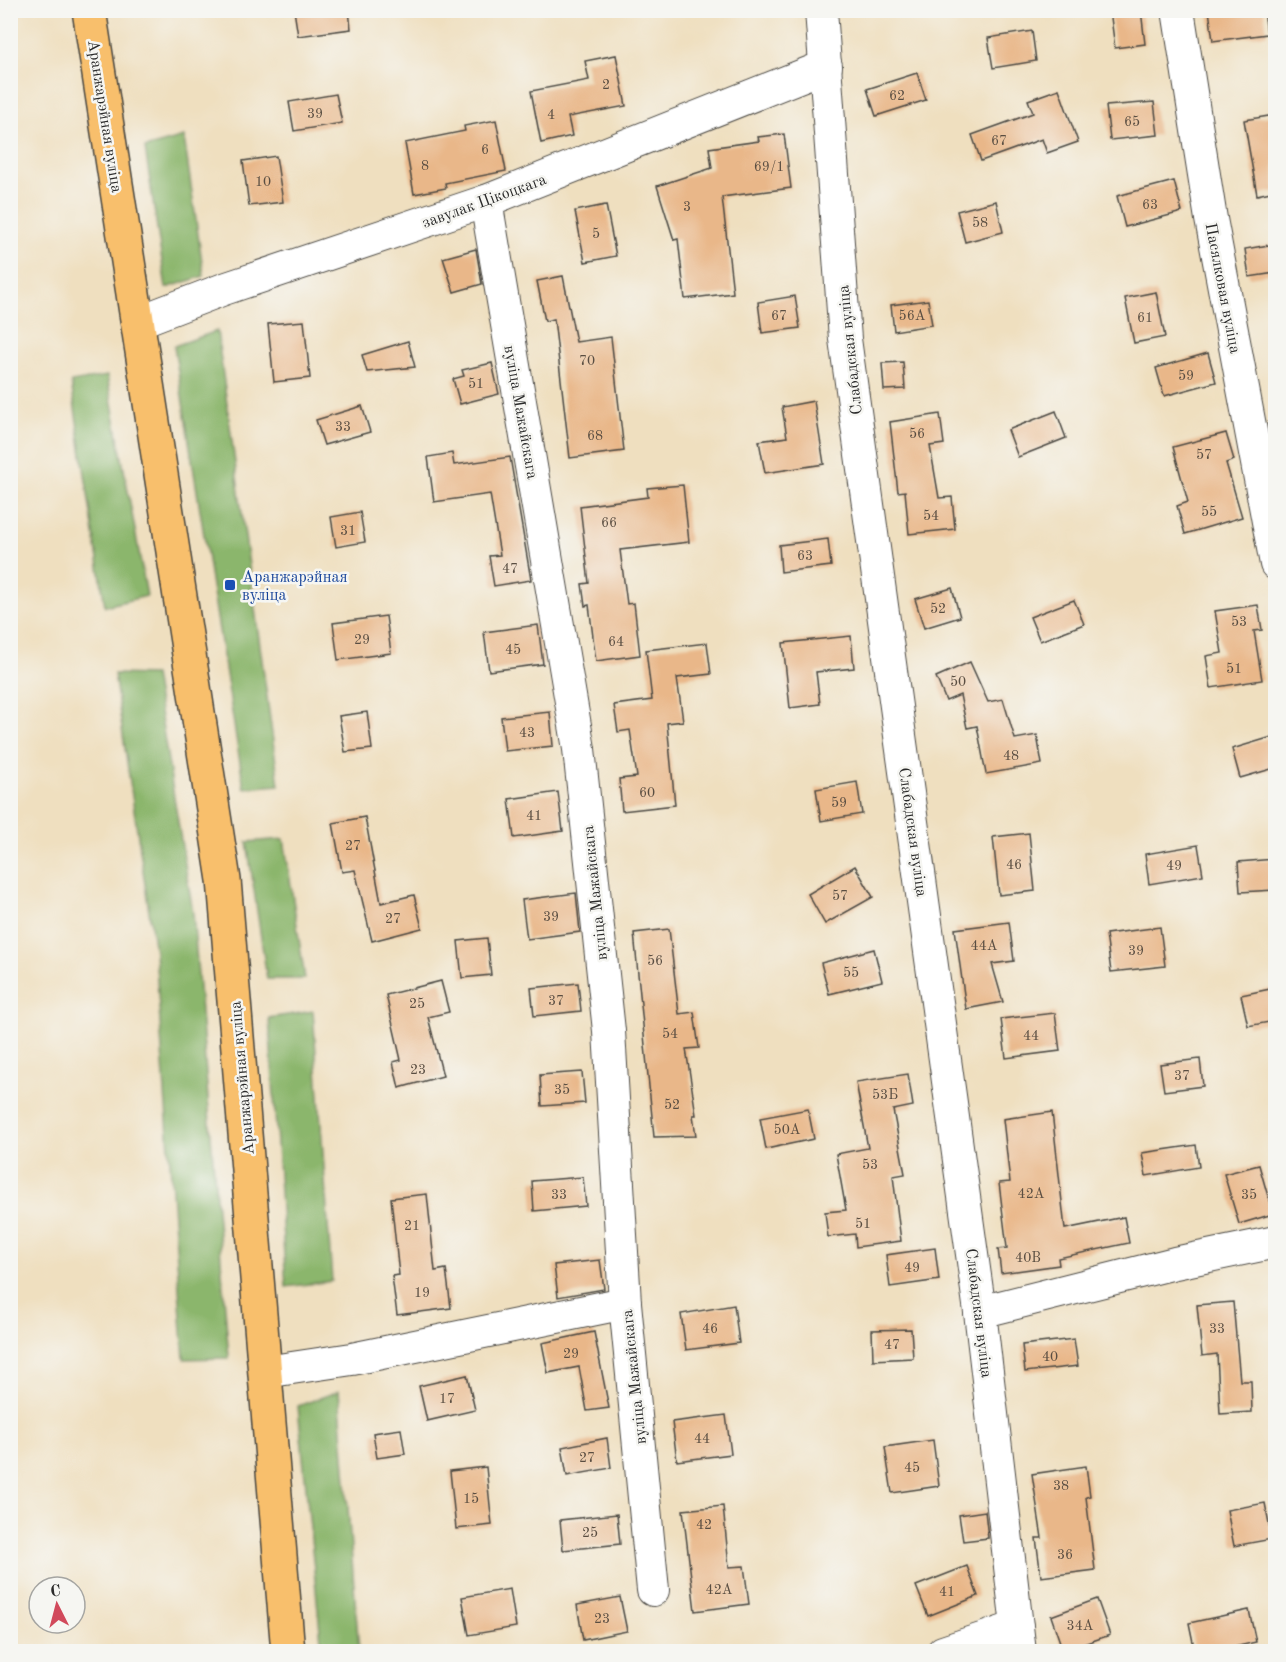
<svg xmlns="http://www.w3.org/2000/svg" width="1286" height="1662" font-family="'Old Standard TT',serif">
<rect width="100%" height="100%" fill="#f6f6f2"/>
<filter id="ink" filterUnits="userSpaceOnUse"><feTurbulence type="fractalNoise" baseFrequency=".0167" numOctaves="2"/><feDisplacementMap in="SourceGraphic" scale="12" xChannelSelector="R" yChannelSelector="G"/><feConvolveMatrix kernelMatrix="1 2 1 2 8 2 1 2 1" color-interpolation-filters="sRGB"/></filter>
<filter id="wash" filterUnits="userSpaceOnUse"><feTurbulence type="fractalNoise" baseFrequency=".008" numOctaves="4" result="noise"/><feDisplacementMap in="SourceGraphic" scale="24" xChannelSelector="R" yChannelSelector="G"/><feGaussianBlur stdDeviation="1.35" result="paint"/><feColorMatrix in="noise" values="0 0 0 0 0 0 0 0 0 0 0 0 0 0 0 0 0 1.4 0 .05"/><feComposite in="paint" operator="in"/></filter>
<g filter="url(#wash)">
<rect width="100%" height="100%" fill="#efdfbf"/>
<g fill="#8bb66c" stroke="#5b704c" stroke-width="1.5">
<path d="M 184,137 L 204,276 L 166,288 L 145,148 Z"/>
<path d="M 217,331 L 279,785 L 244,788 L 174,346 Z"/>
<path d="M 107,376 L 147,596 L 105,606 L 71,382 Z"/>
<path d="M 114,674 L 154,675 L 193,913 L 229,1358 L 184,1359 L 155,952 Z"/>
<path d="M 284,839 L 305,979 L 267,979 L 247,842 Z"/>
<path d="M 313,1011 L 332,1281 L 286,1287 L 269,1018 Z"/>
<path d="M 339,1391 L 359,1651 L 322,1651 L 298,1406 Z"/>
</g>
<g id="blocks">
<g fill="#e9b789">
<path d="M 294,10 L 349,10 L 351,29 L 298,36 Z"/>
<path d="M 1110,10 L 1141,10 L 1145,44 L 1115,48 Z"/>
<path d="M 1209,10 L 1264,10 L 1267,34 L 1213,41 Z"/>
<path d="M 1032,31 L 1036,61 L 993,68 L 988,38 Z"/>
<path d="M 616,55 L 626,106 L 568,117 L 572,136 L 541,143 L 531,91 L 589,80 L 585,61 Z"/>
<path d="M 917,73 L 926,100 L 876,116 L 867,89 Z"/>
<path d="M 1059,89 L 1078,142 L 1047,153 L 1042,139 L 981,161 L 972,135 L 1033,113 L 1028,100 Z"/>
<path d="M 336,94 L 342,123 L 294,131 L 289,102 Z"/>
<path d="M 1154,102 L 1158,135 L 1110,140 L 1106,106 Z"/>
<path d="M 1275,115 L 1275,191 L 1257,195 L 1244,120 Z"/>
<path d="M 496,120 L 506,171 L 445,183 L 446,188 L 414,194 L 405,143 L 465,131 L 464,126 Z"/>
<path d="M 784,134 L 791,188 L 722,197 L 733,293 L 685,299 L 678,239 L 674,240 L 657,186 L 712,168 L 709,148 L 759,141 L 758,137 Z"/>
<path d="M 276,156 L 283,202 L 249,206 L 243,161 Z"/>
<path d="M 1174,181 L 1182,212 L 1125,227 L 1117,196 Z"/>
<path d="M 996,201 L 1003,232 L 965,242 L 957,211 Z"/>
<path d="M 606,205 L 616,256 L 585,262 L 575,211 Z"/>
<path d="M 1275,244 L 1275,273 L 1249,277 L 1245,249 Z"/>
<path d="M 476,249 L 482,284 L 454,292 L 443,258 Z"/>
<path d="M 563,276 L 576,342 L 611,337 L 624,451 L 570,458 L 554,319 L 545,321 L 537,281 Z"/>
<path d="M 1156,292 L 1165,337 L 1134,343 L 1125,298 Z"/>
<path d="M 795,296 L 800,328 L 762,333 L 758,302 Z"/>
<path d="M 928,300 L 932,325 L 894,331 L 891,305 Z"/>
<path d="M 304,321 L 310,378 L 274,382 L 268,324 Z"/>
<path d="M 408,341 L 415,367 L 367,372 L 362,355 Z"/>
<path d="M 1208,353 L 1216,382 L 1164,396 L 1156,368 Z"/>
<path d="M 903,362 L 905,389 L 884,390 L 882,363 Z"/>
<path d="M 492,363 L 499,394 L 460,404 L 453,379 L 464,376 L 462,370 Z"/>
<path d="M 814,401 L 824,464 L 765,473 L 759,441 L 787,437 L 782,407 Z"/>
<path d="M 362,406 L 370,432 L 324,445 L 316,420 Z"/>
<path d="M 1056,411 L 1066,438 L 1018,457 L 1008,430 Z"/>
<path d="M 940,414 L 944,444 L 930,446 L 939,498 L 952,497 L 955,529 L 909,534 L 905,491 L 898,492 L 890,422 Z"/>
<path d="M 1226,433 L 1234,460 L 1226,463 L 1242,517 L 1185,534 L 1177,506 L 1188,502 L 1173,447 Z"/>
<path d="M 452,453 L 454,465 L 510,457 L 531,580 L 494,586 L 489,556 L 500,555 L 490,494 L 434,502 L 428,457 Z"/>
<path d="M 683,485 L 689,542 L 620,550 L 627,604 L 634,603 L 640,655 L 596,661 L 589,605 L 585,606 L 582,584 L 589,583 L 580,506 L 648,497 L 647,488 Z"/>
<path d="M 360,512 L 365,542 L 336,547 L 331,517 Z"/>
<path d="M 828,539 L 831,566 L 781,572 L 779,545 Z"/>
<path d="M 952,588 L 960,617 L 924,628 L 915,599 Z"/>
<path d="M 1074,600 L 1084,624 L 1040,641 L 1030,617 Z"/>
<path d="M 1258,605 L 1262,630 L 1254,631 L 1262,680 L 1211,688 L 1206,656 L 1222,653 L 1215,611 Z"/>
<path d="M 386,616 L 391,653 L 338,660 L 333,623 Z"/>
<path d="M 538,625 L 543,664 L 489,671 L 484,632 Z"/>
<path d="M 851,636 L 854,668 L 816,672 L 820,704 L 790,708 L 783,643 Z"/>
<path d="M 707,643 L 711,674 L 677,678 L 683,721 L 667,723 L 675,805 L 622,811 L 619,779 L 637,777 L 630,730 L 618,732 L 614,705 L 652,700 L 646,650 Z"/>
<path d="M 970,662 L 988,702 L 1003,699 L 1015,739 L 1037,735 L 1042,764 L 986,774 L 977,726 L 967,728 L 960,695 L 946,701 L 936,677 Z"/>
<path d="M 367,712 L 372,749 L 345,752 L 339,716 Z"/>
<path d="M 550,712 L 553,746 L 505,751 L 501,717 Z"/>
<path d="M 1275,736 L 1275,768 L 1240,778 L 1232,749 Z"/>
<path d="M 857,782 L 862,814 L 821,821 L 816,789 Z"/>
<path d="M 558,792 L 563,831 L 514,838 L 509,799 Z"/>
<path d="M 365,817 L 381,903 L 414,895 L 422,928 L 372,941 L 355,870 L 342,872 L 333,823 Z"/>
<path d="M 1029,833 L 1035,891 L 999,895 L 993,837 Z"/>
<path d="M 1198,845 L 1203,875 L 1149,884 L 1145,854 Z"/>
<path d="M 1275,859 L 1275,890 L 1240,892 L 1238,862 Z"/>
<path d="M 855,866 L 873,897 L 825,924 L 808,894 Z"/>
<path d="M 576,893 L 580,932 L 527,939 L 522,900 Z"/>
<path d="M 1009,922 L 1014,961 L 992,964 L 1003,1002 L 966,1009 L 955,929 Z"/>
<path d="M 1160,927 L 1165,966 L 1111,972 L 1106,934 Z"/>
<path d="M 669,929 L 679,1014 L 694,1012 L 699,1048 L 686,1049 L 696,1115 L 693,1115 L 696,1136 L 654,1137 L 634,933 Z"/>
<path d="M 487,938 L 491,975 L 462,978 L 458,941 Z"/>
<path d="M 874,949 L 882,981 L 829,994 L 821,963 Z"/>
<path d="M 441,981 L 449,1012 L 428,1017 L 443,1076 L 399,1088 L 393,1062 L 401,1060 L 386,995 Z"/>
<path d="M 578,983 L 581,1011 L 534,1016 L 531,988 Z"/>
<path d="M 1275,988 L 1275,1021 L 1248,1026 L 1241,995 Z"/>
<path d="M 1055,1013 L 1060,1051 L 1006,1058 L 1001,1019 Z"/>
<path d="M 1200,1059 L 1203,1086 L 1164,1091 L 1160,1064 Z"/>
<path d="M 582,1072 L 585,1103 L 542,1106 L 540,1075 Z"/>
<path d="M 908,1074 L 913,1106 L 893,1110 L 905,1174 L 893,1176 L 901,1241 L 856,1247 L 855,1234 L 828,1237 L 825,1212 L 846,1210 L 836,1154 L 868,1148 L 856,1082 Z"/>
<path d="M 808,1109 L 814,1139 L 766,1149 L 760,1118 Z"/>
<path d="M 1052,1112 L 1065,1229 L 1124,1217 L 1129,1243 L 1058,1258 L 1059,1265 L 1001,1273 L 998,1249 L 1007,1248 L 999,1183 L 1010,1182 L 1003,1119 Z"/>
<path d="M 1196,1145 L 1199,1167 L 1146,1176 L 1142,1153 Z"/>
<path d="M 1259,1165 L 1273,1214 L 1239,1224 L 1224,1174 Z"/>
<path d="M 583,1177 L 586,1206 L 534,1211 L 532,1181 Z"/>
<path d="M 427,1194 L 435,1271 L 446,1269 L 451,1308 L 397,1315 L 392,1276 L 399,1275 L 391,1198 Z"/>
<path d="M 935,1248 L 939,1280 L 890,1287 L 886,1255 Z"/>
<path d="M 600,1260 L 604,1289 L 558,1297 L 554,1265 Z"/>
<path d="M 1233,1302 L 1240,1381 L 1251,1381 L 1252,1412 L 1220,1414 L 1217,1354 L 1202,1356 L 1197,1305 Z"/>
<path d="M 734,1305 L 739,1343 L 686,1350 L 681,1314 Z"/>
<path d="M 911,1329 L 913,1358 L 873,1360 L 872,1330 Z"/>
<path d="M 594,1332 L 609,1408 L 587,1411 L 579,1367 L 548,1373 L 542,1343 Z"/>
<path d="M 1074,1339 L 1078,1366 L 1025,1372 L 1022,1345 Z"/>
<path d="M 467,1375 L 475,1410 L 427,1421 L 419,1386 Z"/>
<path d="M 726,1415 L 731,1454 L 677,1461 L 672,1422 Z"/>
<path d="M 401,1429 L 405,1454 L 377,1458 L 373,1433 Z"/>
<path d="M 607,1438 L 611,1468 L 567,1476 L 562,1447 Z"/>
<path d="M 933,1440 L 939,1486 L 892,1493 L 885,1447 Z"/>
<path d="M 1086,1466 L 1090,1496 L 1086,1497 L 1095,1570 L 1041,1577 L 1036,1538 L 1042,1538 L 1032,1474 Z"/>
<path d="M 486,1467 L 492,1525 L 456,1529 L 450,1471 Z"/>
<path d="M 1265,1503 L 1272,1539 L 1234,1546 L 1227,1510 Z"/>
<path d="M 723,1506 L 729,1567 L 744,1566 L 749,1604 L 695,1611 L 683,1510 Z"/>
<path d="M 985,1511 L 988,1538 L 963,1541 L 959,1515 Z"/>
<path d="M 617,1514 L 620,1544 L 563,1550 L 560,1520 Z"/>
<path d="M 967,1566 L 978,1596 L 928,1616 L 916,1586 Z"/>
<path d="M 510,1589 L 516,1627 L 469,1635 L 462,1597 Z"/>
<path d="M 620,1597 L 627,1631 L 583,1640 L 577,1605 Z"/>
<path d="M 1097,1599 L 1110,1635 L 1063,1651 L 1051,1616 Z"/>
<path d="M 1249,1610 L 1256,1642 L 1213,1652 L 1195,1652 L 1189,1623 Z"/>
</g>
</g>
</g>
<g filter="url(#ink)">
<use href="#blocks" fill-opacity="0" stroke="#484641" stroke-width="1.5"/>
<g fill="none" stroke-linecap="round" stroke-linejoin="round">
<g stroke="#484641" stroke-width="34">
<g id="minor">
<path d="M 821,10 L 845,339 L 980,1312 L 1020,1652"/>
<path d="M 1178,10 L 1211,219 L 1276,564"/>
<path d="M 486,201 L 579,749 L 609,1031 L 625,1303 L 653,1590"/>
<path d="M 138,322 L 224,289 L 486,201 L 826,66"/>
<path d="M 980,1312 L 1175,1263 L 1276,1242"/>
<path d="M 265,1372 L 352,1359 L 625,1303"/>
<path d="M 943,1652 L 1017,1627"/>
</g>
</g>
<g stroke="#484641" stroke-width="36">
<path id="major" d="M 89,10 L 224,880 L 288,1652"/>
</g>
<use href="#minor" stroke="#fff" stroke-width="32"/>
<use href="#major" stroke="#f8bf6c" stroke-width="33"/>
</g>
</g>
<rect fill="#1a4fb4" stroke="#f6f6f2" stroke-width="2" x="224" y="579" width="12" height="12" rx="3"/>
<g text-anchor="middle" stroke-width="5" stroke-linejoin="round" paint-order="stroke">
<g font-size="14" fill="#5a4e42">
<text x="606" y="89">2</text>
<text x="897" y="100">62</text>
<text x="315" y="118">39</text>
<text x="551" y="119">4</text>
<text x="1132" y="126">65</text>
<text x="999" y="145">67</text>
<text x="485" y="154">6</text>
<text x="425" y="170">8</text>
<text x="769" y="171">69/1</text>
<text x="263" y="186">10</text>
<text x="1150" y="209">63</text>
<text x="687" y="211">3</text>
<text x="980" y="227">58</text>
<text x="596" y="238">5</text>
<text x="779" y="320">67</text>
<text x="912" y="320">56А</text>
<text x="1145" y="322">61</text>
<text x="587" y="365">70</text>
<text x="1186" y="380">59</text>
<text x="476" y="388">51</text>
<text x="343" y="431">33</text>
<text x="917" y="438">56</text>
<text x="595" y="440">68</text>
<text x="1204" y="459">57</text>
<text x="1209" y="516">55</text>
<text x="931" y="520">54</text>
<text x="609" y="527">66</text>
<text x="348" y="535">31</text>
<text x="805" y="560">63</text>
<text x="510" y="573">47</text>
<text x="938" y="613">52</text>
<text x="1239" y="626">53</text>
<text x="362" y="644">29</text>
<text x="616" y="646">64</text>
<text x="513" y="654">45</text>
<text x="1234" y="673">51</text>
<text x="958" y="686">50</text>
<text x="527" y="737">43</text>
<text x="1011" y="760">48</text>
<text x="647" y="797">60</text>
<text x="839" y="807">59</text>
<text x="534" y="820">41</text>
<text x="353" y="850">27</text>
<text x="1014" y="869">46</text>
<text x="1174" y="870">49</text>
<text x="840" y="900">57</text>
<text x="551" y="921">39</text>
<text x="393" y="923">27</text>
<text x="984" y="950">44А</text>
<text x="1136" y="955">39</text>
<text x="655" y="965">56</text>
<text x="851" y="977">55</text>
<text x="556" y="1005">37</text>
<text x="417" y="1008">25</text>
<text x="670" y="1038">54</text>
<text x="1031" y="1040">44</text>
<text x="418" y="1074">23</text>
<text x="1182" y="1080">37</text>
<text x="562" y="1094">35</text>
<text x="885" y="1099">53Б</text>
<text x="672" y="1109">52</text>
<text x="787" y="1134">50А</text>
<text x="870" y="1169">53</text>
<text x="1031" y="1198">42А</text>
<text x="559" y="1199">33</text>
<text x="1249" y="1199">35</text>
<text x="863" y="1228">51</text>
<text x="412" y="1230">21</text>
<text x="1028" y="1262">40В</text>
<text x="912" y="1272">49</text>
<text x="422" y="1297">19</text>
<text x="710" y="1333">46</text>
<text x="1217" y="1333">33</text>
<text x="892" y="1349">47</text>
<text x="571" y="1358">29</text>
<text x="1050" y="1361">40</text>
<text x="447" y="1403">17</text>
<text x="702" y="1443">44</text>
<text x="587" y="1462">27</text>
<text x="912" y="1472">45</text>
<text x="1061" y="1490">38</text>
<text x="471" y="1503">15</text>
<text x="704" y="1529">42</text>
<text x="590" y="1537">25</text>
<text x="1065" y="1559">36</text>
<text x="719" y="1594">42А</text>
<text x="947" y="1596">41</text>
<text x="602" y="1623">23</text>
<text x="1080" y="1630">34А</text>
</g>
<g font-size="16" fill="#2b2b2b" stroke="#f6f6f2">
<text transform="translate(106 116) rotate(81)" y="6">Аранжарэйная вуліца</text>
<text transform="translate(484 200) rotate(-20)" y="6">завулак Цікоцкага</text>
<text transform="translate(1224 288) rotate(79)" y="6">Пасялковая вуліца</text>
<text transform="translate(849 350) rotate(-96)" y="6">Слабадская вуліца</text>
<text transform="translate(522 412) rotate(80)" y="6">вуліца Мажайскага</text>
<text transform="translate(914 832) rotate(82)" y="6">Слабадская вуліца</text>
<text transform="translate(594 893) rotate(-96)" y="6">вуліца Мажайскага</text>
<text transform="translate(241 1078) rotate(-95)" y="6">Аранжарэйная вуліца</text>
<text transform="translate(980 1313) rotate(83)" y="6">Слабадская вуліца</text>
<text transform="translate(633 1377) rotate(-96)" y="6">вуліца Мажайскага</text>
</g>
<g font-size="16" fill="#164399" stroke="#f6f6f2" text-anchor="start">
<text x="242" y="582">Аранжарэйная<tspan x="242" dy="18">вуліца</tspan></text>
</g>
</g>
<rect width="1286" height="1662" fill="none" stroke="#f6f6f2" stroke-width="36"/>
<g transform="translate(57 1605) rotate(354)"><circle r="28" fill="#f6f6f2" stroke="#a5a5a2" stroke-width="1.5"/>
<path d="M0-4.5L10 22L0 15L-10 22Z" fill="#d1495b"/>
<text y="-9" font-size="16" font-weight="bold" text-anchor="middle" fill="#2b2b2b">С</text>
</g>
</svg>
